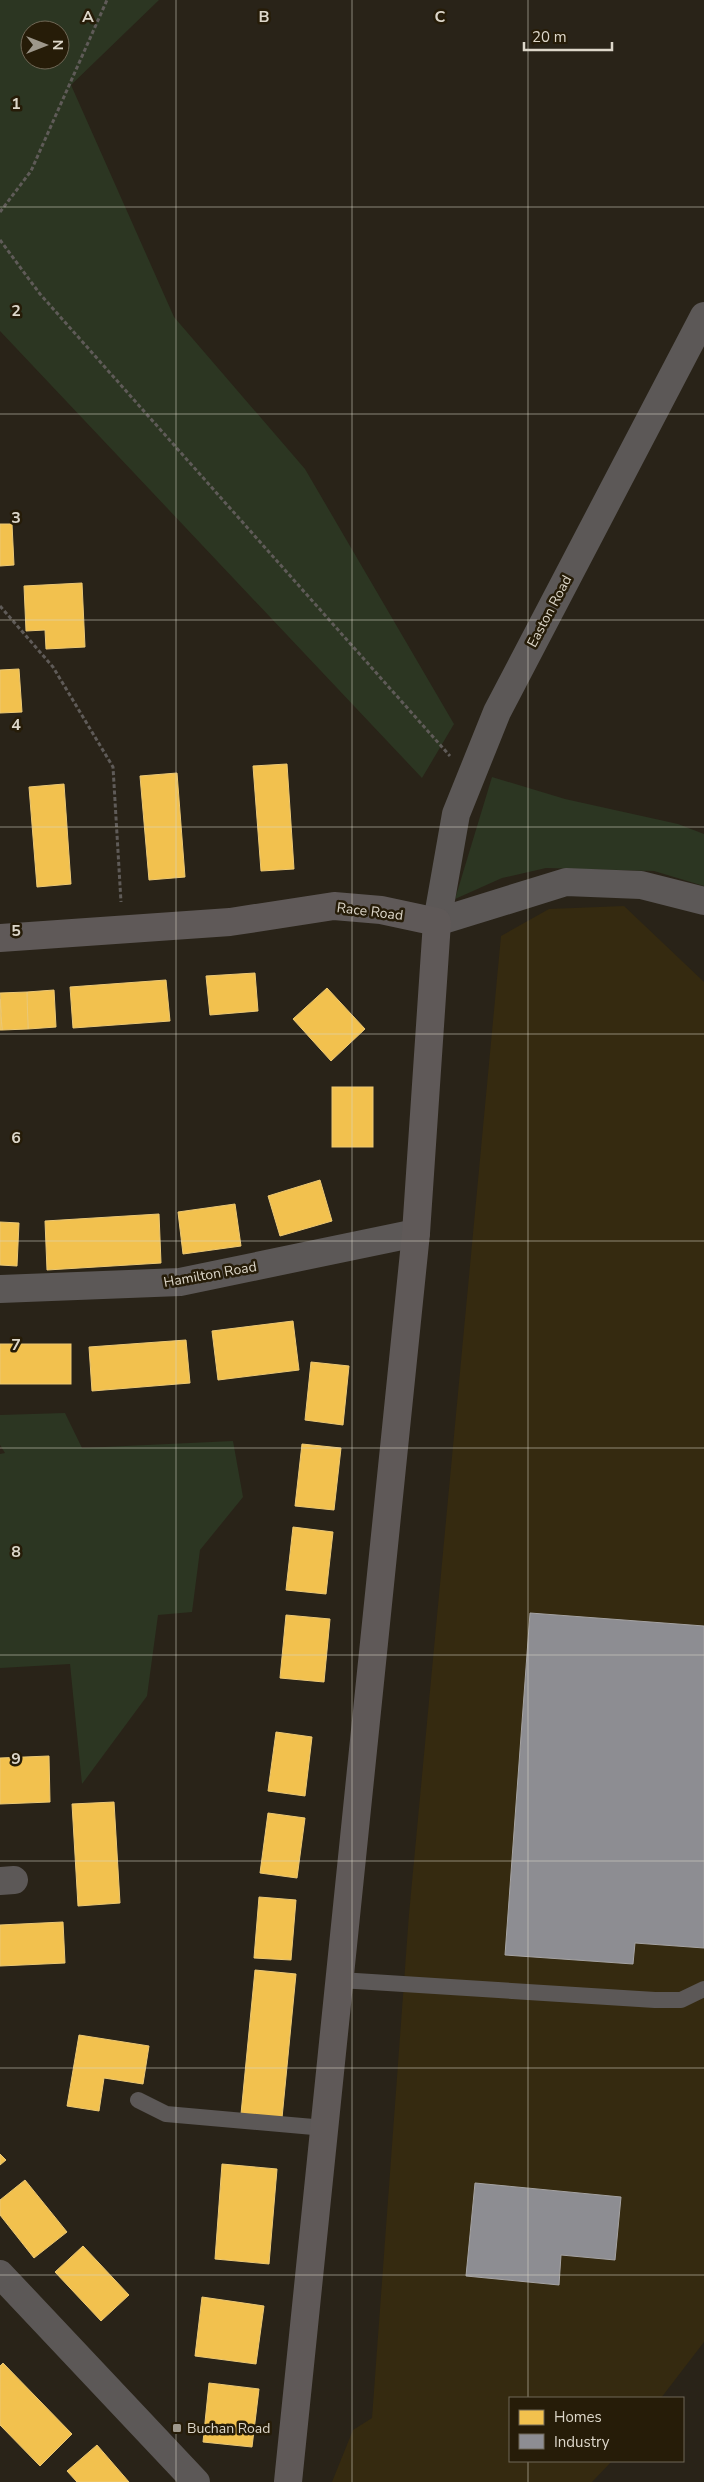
<svg xmlns="http://www.w3.org/2000/svg" width="704" height="2482" font-family="'Nunito Sans',sans-serif">
<rect width="100%" height="100%" fill="#292318"/>
<path fill="#352a10" d="M 624,906 L 704,982 L 704,2342 L 661,2398 L 510,2398 L 510,2461 L 612,2461 L 592,2482 L 332,2482 L 353,2430 L 372,2418 L 409,1914 L 501,936 L 549,909 Z"/>
<g fill="#2c3622" fill-rule="evenodd">
<path d="M 0,0 L 159,0 L 71,85 L 174,317 L 305,469 L 454,724 L 422,778 L 0,331 ZM 30,30 L 60,30 L 60,60 L 30,60 Z"/>
<path d="M 492,777 L 565,799 L 678,824 L 704,834 L 704,886 L 654,871 L 546,868 L 502,878 L 455,899 Z"/>
<path d="M 65,1413 L 82,1448 L 233,1441 L 243,1497 L 200,1550 L 192,1612 L 158,1615 L 147,1696 L 82,1784 L 70,1664 L 0,1668 L 0,1454 L 5,1453 L 0,1445 L 0,1415 Z"/>
</g>
<g fill="#f2c14e" stroke="#ecc873">
<path d="M 0,524 L 12,524 L 14,565 L 0,566 Z"/>
<path d="M 82,583 L 85,647 L 46,649 L 45,630 L 26,631 L 24,586 Z"/>
<path d="M 19,669 L 22,712 L 0,713 L 0,670 Z"/>
<path d="M 287,764 L 294,869 L 261,871 L 253,766 Z"/>
<path d="M 177,773 L 185,877 L 149,880 L 140,776 Z"/>
<path d="M 64,784 L 71,884 L 37,887 L 29,787 Z"/>
<path d="M 255,973 L 258,1011 L 210,1015 L 206,976 Z"/>
<path d="M 166,980 L 170,1021 L 73,1028 L 70,987 Z"/>
<path d="M 327,988 L 365,1029 L 331,1061 L 293,1019 Z"/>
<path d="M 54,990 L 56,1027 L 28,1029 L 27,992 Z"/>
<path d="M 27,992 L 28,1029 L 2,1030 L 0,993 Z"/>
<path d="M 0,999 L 2,1030 L 0,1030 Z"/>
<rect x="332" y="1087" width="41" height="60"/>
<path d="M 320,1180 L 332,1221 L 280,1236 L 268,1196 Z"/>
<path d="M 235,1204 L 241,1246 L 183,1254 L 178,1212 Z"/>
<path d="M 159,1214 L 161,1263 L 47,1270 L 45,1221 Z"/>
<path d="M 0,1222 L 19,1223 L 17,1266 L 0,1265 Z"/>
<path d="M 293,1321 L 299,1370 L 218,1380 L 212,1331 Z"/>
<path d="M 186,1340 L 190,1383 L 92,1391 L 89,1347 Z"/>
<rect x="0" y="1344" width="71" height="40"/>
<path d="M 311,1362 L 349,1366 L 343,1425 L 305,1420 Z"/>
<path d="M 302,1444 L 341,1448 L 334,1510 L 295,1506 Z"/>
<path d="M 293,1527 L 333,1532 L 326,1594 L 286,1590 Z"/>
<path d="M 286,1615 L 330,1619 L 324,1682 L 280,1678 Z"/>
<path d="M 276,1732 L 312,1737 L 305,1796 L 268,1791 Z"/>
<path d="M 49,1756 L 50,1802 L 0,1804 L 0,1758 Z"/>
<path d="M 114,1802 L 120,1903 L 78,1906 L 72,1804 Z"/>
<path d="M 268,1813 L 305,1818 L 297,1878 L 260,1873 Z"/>
<path d="M 259,1897 L 296,1900 L 291,1960 L 254,1958 Z"/>
<path d="M 63,1922 L 65,1963 L 0,1966 L 0,1925 Z"/>
<path d="M 255,1970 L 296,1974 L 282,2118 L 241,2114 Z"/>
<path d="M 79,2035 L 149,2046 L 143,2084 L 104,2078 L 99,2111 L 67,2106 Z"/>
<path d="M 0,2154 L 6,2160 L 0,2165 Z"/>
<path d="M 222,2164 L 277,2169 L 269,2264 L 215,2259 Z"/>
<path d="M 25,2180 L 67,2232 L 34,2258 L 0,2215 L 0,2200 Z"/>
<path d="M 83,2246 L 129,2295 L 101,2321 L 55,2272 Z"/>
<path d="M 202,2297 L 264,2306 L 256,2364 L 195,2356 Z"/>
<path d="M 3,2363 L 72,2434 L 40,2466 L 0,2425 L 0,2366 Z"/>
<path d="M 209,2383 L 259,2389 L 252,2447 L 203,2442 Z"/>
<path d="M 97,2445 L 129,2482 L 77,2482 L 67,2471 Z"/>
</g>
<g fill="#8d8d92" stroke="#a5a3a3">
<path d="M 530,1613 L 704,1626 L 704,1948 L 635,1943 L 633,1964 L 505,1955 Z"/>
<path d="M 475,2183 L 621,2197 L 615,2260 L 561,2255 L 559,2285 L 466,2276 Z"/>
</g>
<g fill="none" stroke-linecap="round" stroke-linejoin="round">
<g stroke="#5f5b58" stroke-width="3" stroke-dasharray="4 2.5" stroke-linecap="butt">
<path d="M 0,212 L 31,171 L 107,0"/>
<path d="M 0,240 L 40,294 L 450,756"/>
<path d="M 0,606 L 53,667 L 113,767 L 121,902"/>
</g>
<g stroke="#5c5857" stroke-width="16">
<path d="M 340,1980 L 655,2000 L 681,2000 L 704,1989"/>
<path d="M 138,2100 L 166,2114 L 325,2128"/>
</g>
<g stroke="#5c5857" stroke-width="28">
<path d="M 704,316 L 497,712 L 456,814 L 437,922 L 566,882 L 641,885 L 704,901"/>
<path d="M 0,1289 L 180,1282 L 416,1233"/>
<path d="M 0,1881 L 14,1880"/>
<path d="M 0,2274 L 196,2482"/>
</g>
<path stroke="#5f5958" stroke-width="28" d="M 0,938 L 230,922 L 334,906 L 381,910 L 437,922 L 416,1233 L 288,2482"/>
</g>
<path fill="none" stroke="#ddd7ca" stroke-width="1" stroke-opacity="0.55" d="M 176,0 L 176,2482M 352,0 L 352,2482M 528,0 L 528,2398M 0,207 L 704,207M 0,414 L 704,414M 0,620 L 704,620M 0,827 L 704,827M 0,1034 L 704,1034M 0,1241 L 704,1241M 0,1448 L 704,1448M 0,1655 L 704,1655M 0,1861 L 704,1861M 0,2068 L 704,2068M 0,2275 L 704,2275M 528,2461 L 528,2482"/>
<rect fill="#9e988c" stroke="#261c08" stroke-width="2" x="172" y="2423" width="10" height="10" rx="2.5"/>
<g text-anchor="middle" stroke-width="5" stroke-linejoin="round" paint-order="stroke">
<g font-size="14" fill="#ddd7ca" stroke="#261c08">
<text transform="translate(549 611) rotate(-62)" y="5">Easton Road</text>
<text transform="translate(370 911) rotate(7)" y="5">Race Road</text>
<text transform="translate(210 1274) rotate(-10)" y="5">Hamilton Road</text>
</g>
<g font-size="14" fill="#ddd7ca" stroke="#261c08" text-anchor="start">
<text x="187" y="2433">Buchan Road</text>
</g>
</g>
<g font-size="16" text-anchor="middle" font-weight="bold" fill="#ddd7ca" stroke="#261c08" stroke-width="5" stroke-linejoin="round" paint-order="stroke">
<text x="88" y="22">A</text>
<text x="264" y="22">B</text>
<text x="440" y="22">C</text>
<text x="16" y="109">1</text>
<text x="16" y="316">2</text>
<text x="16" y="523">3</text>
<text x="16" y="730">4</text>
<text x="16" y="936">5</text>
<text x="16" y="1143">6</text>
<text x="16" y="1350">7</text>
<text x="16" y="1557">8</text>
<text x="16" y="1764">9</text>
</g>
<rect x="509" y="2397" width="175" height="65" fill="#261c08" stroke="#6f6756"/>
<rect x="519" y="2410" width="25" height="15" fill="#f2c14e" stroke="#6f6756"/>
<text x="554" y="2422" font-size="15" fill="#ddd7ca">Homes</text>
<rect x="519" y="2434" width="25" height="15" fill="#8d8d92" stroke="#6f6756"/>
<text x="554" y="2447" font-size="15" fill="#ddd7ca">Industry</text>
<g transform="translate(45 45) rotate(90)"><circle r="24" fill="#261c08" stroke="#6f6756"/>
<path d="M0-4L9 19L0 12L-9 19Z" fill="#9e988c"/>
<text y="-8" font-size="14" font-weight="bold" text-anchor="middle" fill="#ddd7ca">N</text>
</g>
<path d="M524 42v8h88v-8" fill="none" stroke="#ddd7ca" stroke-width="2.5"/>
<text x="532" y="42" font-size="15" fill="#ddd7ca" stroke="#261c08" stroke-width="4" paint-order="stroke">20 m</text>
</svg>
